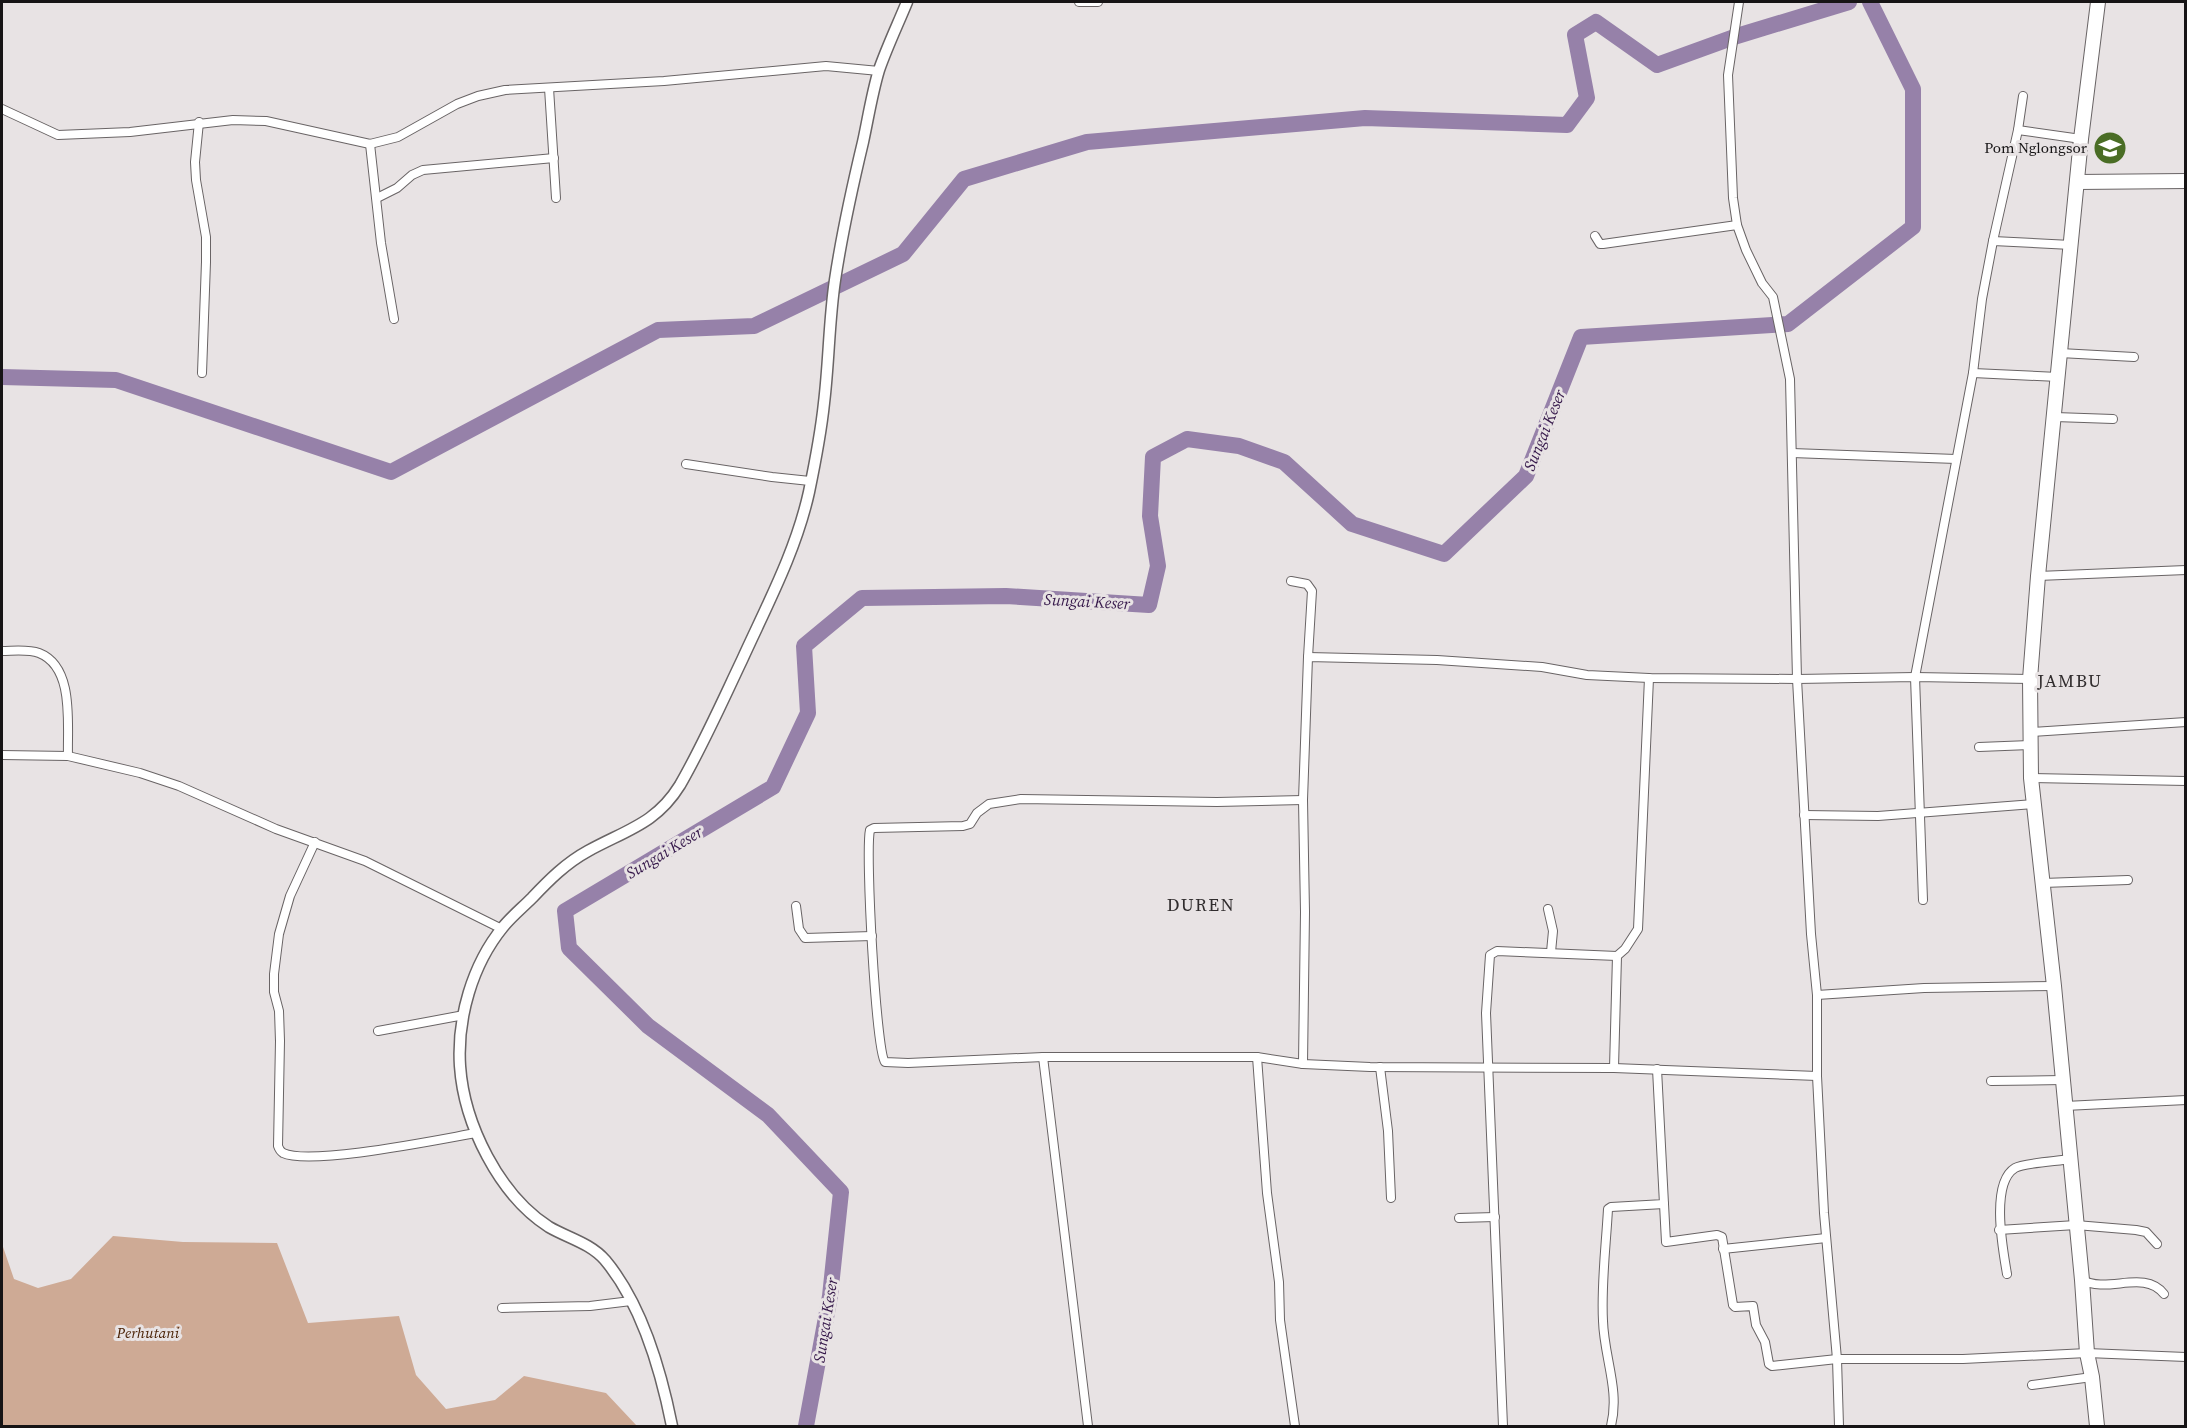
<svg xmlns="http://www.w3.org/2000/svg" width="2187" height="1428" font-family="'Source Serif 4',serif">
<rect width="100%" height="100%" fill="#e8e3e4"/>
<path fill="#ceaa95" d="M 113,1236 L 183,1242 L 277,1243 L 308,1323 L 399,1316 L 416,1375 L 446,1409 L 495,1400 L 524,1376 L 606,1393 L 637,1426 L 2,1426 L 2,1244 L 14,1279 L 38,1288 L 71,1279 Z"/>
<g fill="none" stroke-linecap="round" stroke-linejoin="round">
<g stroke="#9681a9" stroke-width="16">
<path d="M 2,377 L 116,380 L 391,472 L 658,330 L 754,326 L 903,254 L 964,179 L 1087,142 L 1365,118 L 1567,125 L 1587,98 L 1575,35 L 1596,22 L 1657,65 L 1737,36 L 1849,2"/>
<path d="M 806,1426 L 830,1296 L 841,1192 L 768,1115 L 648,1026 L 569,948 L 565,911 L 773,787 L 808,713 L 804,646 L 862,598 L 1006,596 L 1149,605 L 1158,566 L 1150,516 L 1153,457 L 1187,439 L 1239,446 L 1284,462 L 1352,524 L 1444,554 L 1526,476 L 1581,337 L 1788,324 L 1913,227 L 1913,89 L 1870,2"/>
</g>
<g stroke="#696465" stroke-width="10">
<g id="street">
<path d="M 1079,2 L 1098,2"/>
<path d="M 1739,2 L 1728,75 L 1733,198 L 1737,225 L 1746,250 L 1762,283 L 1773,297 L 1790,379 L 1797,679 L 1649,678 L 1587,675 L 1542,667 L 1437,660 L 1308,657 L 1303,800 L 1305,912 L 1303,1064 L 1370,1067 L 1614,1068 L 1817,1076"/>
<path d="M 549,88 L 556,198"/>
<path d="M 2,109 L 58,135 L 130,132 L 233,120 L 266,121 L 370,144 L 398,137 L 457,104 L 478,96 L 505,90 L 664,81 L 826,66 L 879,71"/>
<path d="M 199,122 L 195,162 L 196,180 L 206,237 L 206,262 L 202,373"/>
<path d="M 2018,130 L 2081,139"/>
<path d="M 370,144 L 381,243 L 394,319"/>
<path d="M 377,198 L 397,188 L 412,175 L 423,170 L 554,158"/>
<path d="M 1595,236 L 1600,244 L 1603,244 L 1737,225"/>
<path d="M 1993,241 L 2018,130 L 2023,96"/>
<path d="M 2060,353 L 2134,357"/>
<path d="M 1973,373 L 2058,377"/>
<path d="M 2055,417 L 2113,419"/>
<path d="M 1792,453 L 1956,459"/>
<path d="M 686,464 L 772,477 L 810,481"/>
<path d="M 2038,576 L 2186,570"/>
<path d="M 1291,581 L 1307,584 L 1312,591 L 1308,657"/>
<path d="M 2,651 C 13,651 28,649 39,653 C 75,667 67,725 68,756"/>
<path d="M 2031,732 L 2186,722"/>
<path d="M 1979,747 L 2030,745"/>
<path d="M 2,755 L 68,756 L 140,773 L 179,786 L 276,829 L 365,861 L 502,929"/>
<path d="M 2031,778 L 2186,781"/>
<path d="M 1303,800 L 1217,802 L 1021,799 L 989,804 L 977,813 L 970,824 L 963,826 L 874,828 L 870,830 C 865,851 876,1051 885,1062 L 908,1063 L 1043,1057 L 1257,1057 L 1303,1064"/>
<path d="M 1804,815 L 1878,816 L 2034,804"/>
<path d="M 315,842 L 290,896 L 279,934 L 274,974 L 274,992 L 279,1011 L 280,1041 L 278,1146 C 279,1149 280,1151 283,1153 C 311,1166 441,1139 476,1133"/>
<path d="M 2043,883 L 2128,880"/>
<path d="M 1923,900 L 1915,677 L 1973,373 L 1982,299 L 1993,241 L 2071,245"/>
<path d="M 796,906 L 799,929 L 805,938 L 872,936"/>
<path d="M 1548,909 L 1553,931 L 1551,952"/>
<path d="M 1817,995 L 1924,988 L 2054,986"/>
<path d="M 378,1031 L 464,1015"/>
<path d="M 1043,1057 L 1088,1426"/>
<path d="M 1257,1057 L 1267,1193 L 1279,1282 L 1280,1320 L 1295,1426"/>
<path d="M 1380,1067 L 1388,1131 L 1391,1198"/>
<path d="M 1614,1068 L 1617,956 L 1625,949 L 1638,929 L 1649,678"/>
<path d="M 1991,1081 L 2063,1080"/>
<path d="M 2065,1106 L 2186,1100"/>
<path d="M 1664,1204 L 1666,1242 L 1717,1235 L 1722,1237 L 1733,1305 L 1735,1307 L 1753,1306 L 1756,1325 L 1765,1342 L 1769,1364 L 1772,1366 L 1837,1359 L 1963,1359 L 2087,1353 L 2186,1357"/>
<path d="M 1459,1218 L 1495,1217"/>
<path d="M 1999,1230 L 2076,1225 L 2136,1230 L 2146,1232 L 2157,1244"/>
<path d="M 1723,1249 L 1826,1238"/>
<path d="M 2007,1274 C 2003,1250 1990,1183 2015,1168 C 2023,1163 2060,1161 2070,1159"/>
<path d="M 2082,1280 C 2108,1294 2144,1269 2164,1294"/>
<path d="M 502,1308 L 590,1306 L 631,1301"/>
<path d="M 2032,1385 L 2092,1377"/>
<path d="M 1503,1426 L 1486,1013 L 1490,955 L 1497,951 L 1617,956"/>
<path d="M 1611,1426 C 1620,1390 1604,1357 1603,1321 C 1601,1284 1606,1246 1608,1209 L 1611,1207 L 1664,1204 L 1657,1069"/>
<path d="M 1839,1426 L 1837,1359 L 1824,1213 L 1817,1076 L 1817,995 L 1811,934 L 1797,679 L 1915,677 L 2030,679"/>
</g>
</g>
<g stroke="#696465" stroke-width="13">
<path id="secondary" d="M 672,1426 C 661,1371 642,1304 605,1260 C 590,1243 568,1238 549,1227 C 499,1195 464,1124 460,1066 C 457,1018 472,965 503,927 C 511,917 522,908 532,898 C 549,880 566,863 588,851 C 626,830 656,824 680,785 C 703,745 722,702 742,660 C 767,605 796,551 809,492 C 815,463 821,432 824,403 C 829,362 829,320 835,280 C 842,233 852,188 863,142 C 868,119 872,93 879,70 C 887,47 898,24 907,2"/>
</g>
<g stroke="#696465" stroke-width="16">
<g id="highway">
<path d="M 2077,182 L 2186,181"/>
<path d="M 2097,1426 L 2092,1377 L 2087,1353 L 2082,1280 L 2054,986 L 2031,778 L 2030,679 L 2038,576 L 2081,139 L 2098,2"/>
</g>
</g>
<use href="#street" stroke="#fff" stroke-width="8"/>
<use href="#secondary" stroke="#fff" stroke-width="10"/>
<use href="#highway" stroke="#fff" stroke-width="14"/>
</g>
<defs>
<g id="school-disc" transform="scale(1.725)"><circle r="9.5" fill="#4a6d25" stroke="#e8e3e4"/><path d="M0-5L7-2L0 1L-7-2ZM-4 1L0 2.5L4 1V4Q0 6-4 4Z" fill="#fff"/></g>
</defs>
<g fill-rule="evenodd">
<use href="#school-disc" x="2110" y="148"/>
</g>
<g text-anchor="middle" stroke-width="6" stroke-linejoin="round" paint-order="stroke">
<g font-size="15" fill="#161415" stroke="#e8e3e4" text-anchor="end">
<text x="2087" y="153">Pom Nglongsor</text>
</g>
<g font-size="15" font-style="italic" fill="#471e00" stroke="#e8e3e4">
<text x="148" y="1338">Perhutani</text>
</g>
<g font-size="16" font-style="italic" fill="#36194b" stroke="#e8e3e4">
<text transform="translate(1544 430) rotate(-68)" y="6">Sungai Keser</text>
<text transform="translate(1087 601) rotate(3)" y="6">Sungai Keser</text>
<text transform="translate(664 852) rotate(-31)" y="6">Sungai Keser</text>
<text transform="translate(825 1320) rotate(-81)" y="6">Sungai Keser</text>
</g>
<g font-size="18" letter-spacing="1.5" fill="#302c2d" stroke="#e8e3e4">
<text x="2070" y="687">JAMBU</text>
<text x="1201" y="911">DUREN</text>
</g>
</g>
<rect width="2187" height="1428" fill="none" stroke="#161415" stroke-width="6"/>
</svg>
